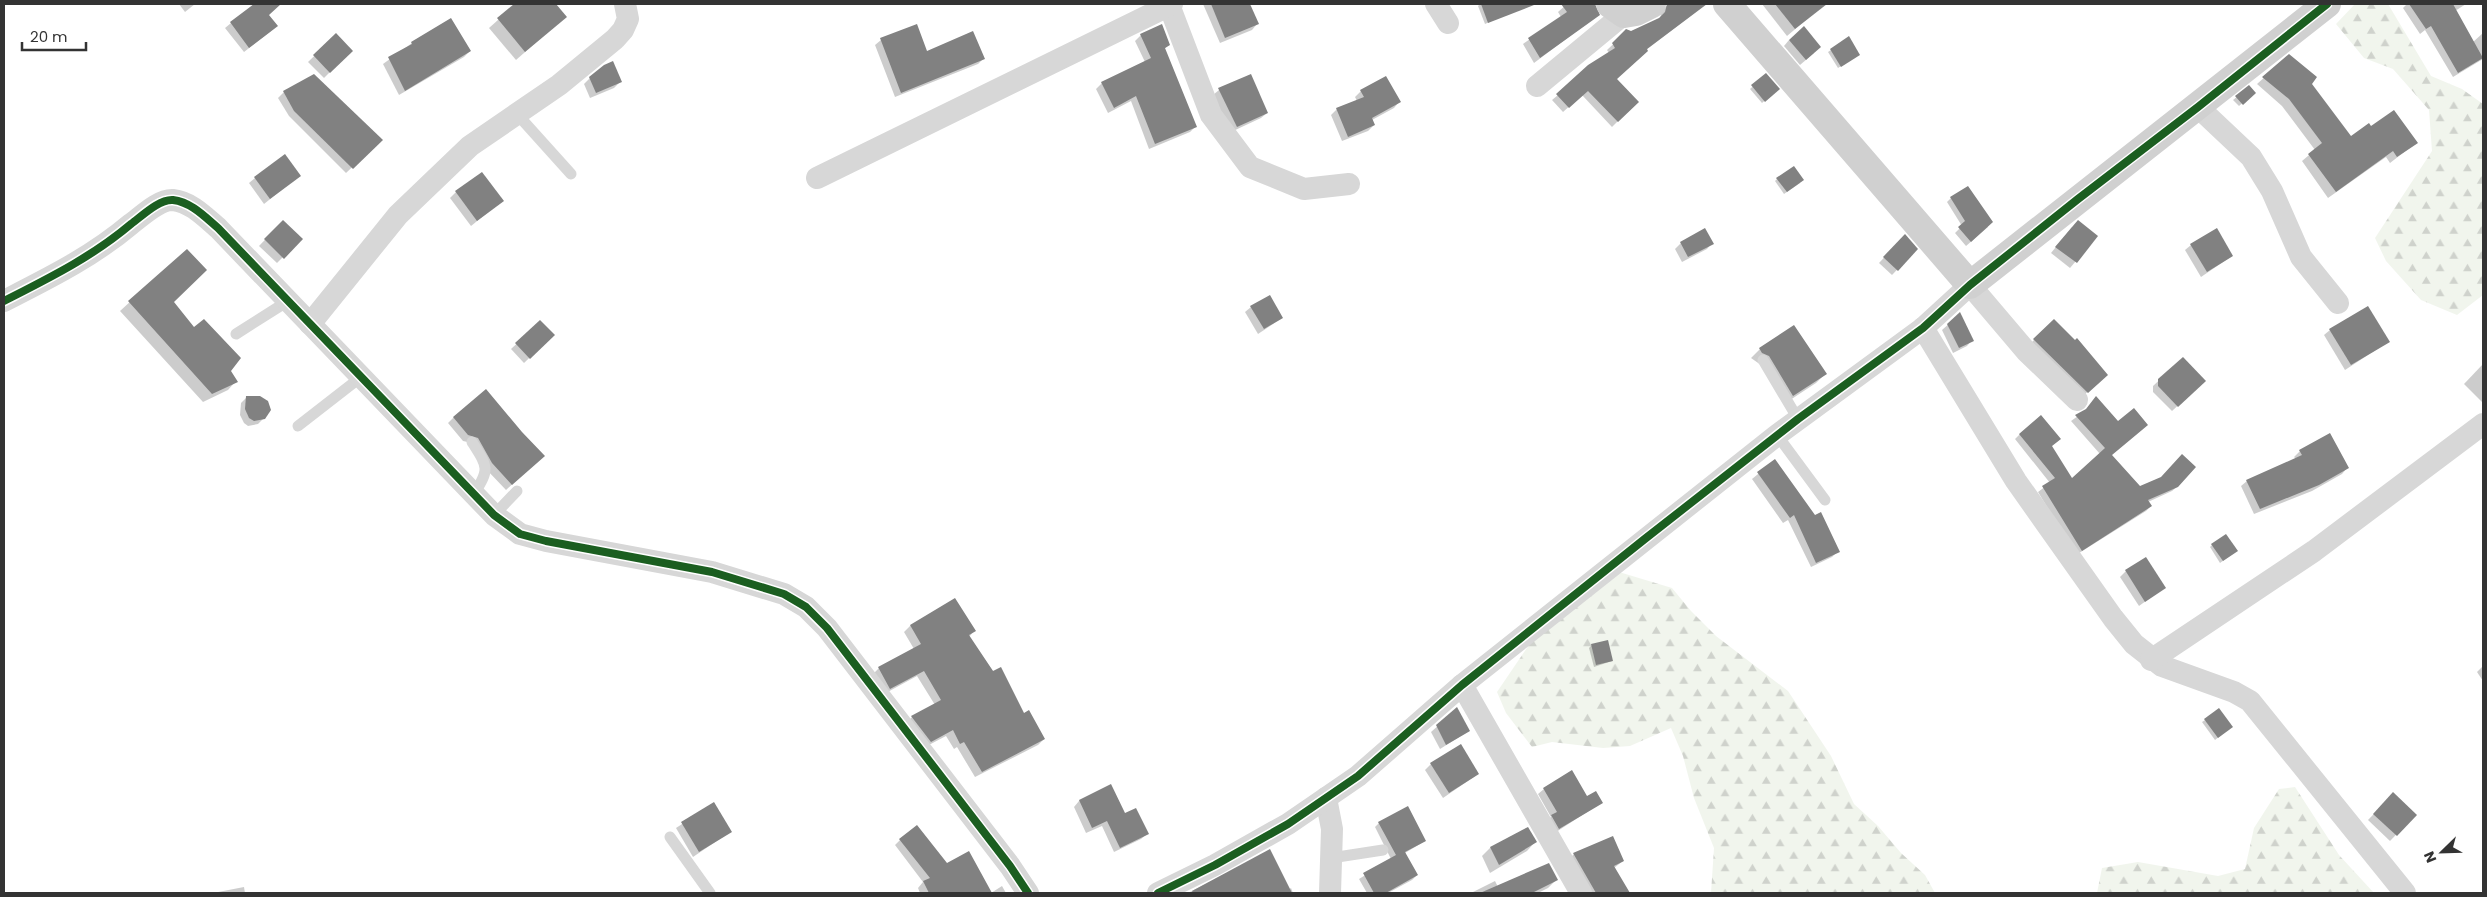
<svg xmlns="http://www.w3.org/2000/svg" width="2487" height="897" font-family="Poppins,sans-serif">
<defs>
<pattern id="forest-firs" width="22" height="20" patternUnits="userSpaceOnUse" patternTransform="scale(1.25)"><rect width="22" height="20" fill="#f1f5ed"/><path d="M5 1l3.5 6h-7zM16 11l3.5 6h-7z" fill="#cfd2cc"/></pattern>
</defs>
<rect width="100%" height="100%" fill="#fff"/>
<g fill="url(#forest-firs)">
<path d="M 2355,4 L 2388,4 L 2431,76 L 2462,89 L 2483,104 L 2483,295 L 2457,315 L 2421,300 L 2386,261 L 2375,238 L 2432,151 L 2429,110 L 2393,69 L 2364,58 L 2336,24 Z"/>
<path d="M 1619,572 L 1672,588 L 1691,611 L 1716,636 L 1788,691 L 1831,756 L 1854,804 L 1878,826 L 1901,853 L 1925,875 L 1935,893 L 1711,893 L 1714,848 L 1694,798 L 1683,756 L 1671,728 L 1630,746 L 1603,748 L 1552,742 L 1532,747 L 1506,713 L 1497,692 L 1535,636 Z"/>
<path d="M 2295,787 L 2339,855 L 2374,893 L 2097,893 L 2102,868 L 2138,862 L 2218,876 L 2245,869 L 2254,828 L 2279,789 Z"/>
</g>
<g fill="#0003">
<path d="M 179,4 L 195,4 L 185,12 Z"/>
<path d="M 254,4 L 280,4 L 268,15 L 271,31 L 244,52 L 225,28 Z"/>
<path d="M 516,4 L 554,4 L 565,17 L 516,60 L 489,28 Z"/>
<path d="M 1203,4 L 1249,4 L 1257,24 L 1252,30 L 1220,43 Z"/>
<path d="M 1480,4 L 1503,4 L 1507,14 L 1485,24 L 1478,6 Z"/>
<path d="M 1567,4 L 1594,4 L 1594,10 L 1598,15 L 1534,63 L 1523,44 L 1561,17 L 1558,12 Z"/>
<path d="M 1669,4 L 1706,4 L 1646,50 L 1616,79 L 1637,102 L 1612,127 L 1582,95 L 1563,112 L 1552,100 L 1609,53 L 1607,50 L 1627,31 L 1631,32 L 1660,19 L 1662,10 Z"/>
<path d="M 1762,4 L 1825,4 L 1787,36 Z"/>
<path d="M 2407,4 L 2466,4 L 2455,11 L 2473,42 L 2483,33 L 2483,59 L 2453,77 L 2425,30 L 2420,34 L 2403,8 Z"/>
<path d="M 336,35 L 351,51 L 324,78 L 308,62 Z"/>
<path d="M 1141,35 L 1169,45 L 1164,49 L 1195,127 L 1190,132 L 1149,149 L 1131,101 L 1108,113 L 1096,89 L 1102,83 L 1145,62 L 1135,41 Z"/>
<path d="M 881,40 L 926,52 L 983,59 L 978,64 L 895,97 L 875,45 Z"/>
<path d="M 1789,40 L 1814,53 L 1800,65 L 1784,46 Z"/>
<path d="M 412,43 L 470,51 L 464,57 L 399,95 L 383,64 Z"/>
<path d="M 1831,50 L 1856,57 L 1838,68 L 1828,52 Z"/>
<path d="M 2289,55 L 2350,137 L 2371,127 L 2416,143 L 2390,163 L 2386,157 L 2328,198 L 2302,161 L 2315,150 L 2282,106 L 2257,84 Z"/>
<path d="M 1250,75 L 1267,113 L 1261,118 L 1231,132 L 1213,95 L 1219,90 Z"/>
<path d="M 1766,75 L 1778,89 L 1762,103 L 1750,89 Z"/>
<path d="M 590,78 L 620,82 L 614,88 L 590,98 L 584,84 Z"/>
<path d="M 2249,87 L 2254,93 L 2239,106 L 2233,100 Z"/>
<path d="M 1361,91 L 1399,102 L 1394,108 L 1372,120 L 1374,125 L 1368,131 L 1342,141 L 1331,115 L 1337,109 L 1357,101 L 1355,97 Z"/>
<path d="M 284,92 L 381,140 L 346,173 L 289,116 L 278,98 Z"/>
<path d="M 299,176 L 264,204 L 249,183 L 255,178 Z"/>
<path d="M 1777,179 L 1800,183 L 1784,194 L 1775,181 Z"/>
<path d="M 456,192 L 502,201 L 471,226 L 450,198 Z"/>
<path d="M 1951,198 L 1988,227 L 1966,246 L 1955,233 L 1962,226 L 1947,202 Z"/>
<path d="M 283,221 L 301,239 L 277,263 L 259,246 Z"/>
<path d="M 2072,227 L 2097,236 L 2070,268 L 2051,253 Z"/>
<path d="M 1905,235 L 1917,249 L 1892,275 L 1879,263 Z"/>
<path d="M 1681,243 L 1712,243 L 1707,249 L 1682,262 L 1675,249 Z"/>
<path d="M 2191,245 L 2232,256 L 2201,277 L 2185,250 Z"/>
<path d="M 187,250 L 172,302 L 236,381 L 228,390 L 203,402 L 120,311 Z"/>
<path d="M 1251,307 L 1282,318 L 1258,334 L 1245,312 Z"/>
<path d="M 1960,314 L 1972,340 L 1967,346 L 1953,353 L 1942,330 Z"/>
<path d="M 2054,320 L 2100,380 L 2081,398 L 2028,346 Z"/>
<path d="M 540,322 L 553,335 L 524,363 L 511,349 Z"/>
<path d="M 1794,327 L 1825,374 L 1816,383 L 1784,404 L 1761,365 L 1751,358 L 1760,349 Z"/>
<path d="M 2330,330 L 2388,342 L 2345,370 L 2324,335 Z"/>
<path d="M 2183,358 L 2198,387 L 2172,411 L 2153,392 L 2153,386 Z"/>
<path d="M 2483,364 L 2483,403 L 2464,384 Z"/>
<path d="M 247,397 L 264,418 L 258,424 L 248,426 L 244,423 L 240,415 L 241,403 Z"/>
<path d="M 2085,411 L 2111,455 L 2140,487 L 2178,486 L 2172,491 L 2148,502 L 2151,506 L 2146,511 L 2076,555 L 2038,492 L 2050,483 L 2015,439 L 2020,434 L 2051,447 L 2072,480 L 2100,454 L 2071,421 Z"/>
<path d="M 454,417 L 537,461 L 506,490 L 486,469 L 472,443 L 463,441 L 448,423 Z"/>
<path d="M 2300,451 L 2347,468 L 2342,474 L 2312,491 L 2254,514 L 2241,486 L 2247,481 L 2296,459 L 2294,457 Z"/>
<path d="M 1775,460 L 1838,551 L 1832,557 L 1811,567 L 1788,520 L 1783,523 L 1752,479 Z"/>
<path d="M 2212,545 L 2234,553 L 2220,563 L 2210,547 Z"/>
<path d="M 2126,571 L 2164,588 L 2139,606 L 2120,577 Z"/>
<path d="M 955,599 L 974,631 L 969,637 L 1024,715 L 1044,739 L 1038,745 L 975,777 L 957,747 L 954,749 L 946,736 L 925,747 L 906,723 L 912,717 L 935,705 L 917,676 L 884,694 L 873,674 L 879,668 L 914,649 L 904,632 L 910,626 Z"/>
<path d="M 1592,645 L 1612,661 L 1594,667 L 1589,648 Z"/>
<path d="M 2483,666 L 2483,681 L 2477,672 Z"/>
<path d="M 1457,709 L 1469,731 L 1440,749 L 1431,732 Z"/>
<path d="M 2205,720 L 2229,729 L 2215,740 L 2202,722 Z"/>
<path d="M 1431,764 L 1478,774 L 1443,798 L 1425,770 Z"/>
<path d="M 1111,786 L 1124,815 L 1147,834 L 1141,839 L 1114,852 L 1102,826 L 1086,833 L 1074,807 L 1079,801 Z"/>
<path d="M 1544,789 L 1586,798 L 1601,803 L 1553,834 L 1546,821 L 1551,817 L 1538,794 Z"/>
<path d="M 2393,794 L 2415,815 L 2390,841 L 2368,820 Z"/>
<path d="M 714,803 L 730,832 L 693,857 L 676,828 Z"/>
<path d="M 1379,823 L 1425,841 L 1405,853 L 1417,875 L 1412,880 L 1388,893 L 1367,893 L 1359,879 L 1391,859 L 1375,827 Z"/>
<path d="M 1527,828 L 1535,842 L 1527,851 L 1490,873 L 1482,856 L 1490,848 Z"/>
<path d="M 900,840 L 991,893 L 1002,886 L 1006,893 L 920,893 L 918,888 L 923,882 L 895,845 Z"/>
<path d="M 1269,851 L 1288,890 L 1291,888 L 1293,893 L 1188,893 Z"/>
<path d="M 1574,854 L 1623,861 L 1614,868 L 1629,893 L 1588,893 L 1568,860 Z"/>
<path d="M 1557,879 L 1548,888 L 1538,893 L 1471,893 L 1495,881 L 1500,891 Z"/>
<path d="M 244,887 L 245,893 L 213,893 Z"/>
</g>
<g fill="#818181">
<path d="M 254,4 L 281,4 L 269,15 L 278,26 L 249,48 L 230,22 Z"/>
<path d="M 514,4 L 556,4 L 567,17 L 525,52 L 497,18 Z"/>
<path d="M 1211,4 L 1250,4 L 1259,24 L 1225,38 Z"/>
<path d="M 1481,4 L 1534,4 L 1534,5 L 1488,23 Z"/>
<path d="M 1561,4 L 1595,4 L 1600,15 L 1540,58 L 1528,38 L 1567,12 Z"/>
<path d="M 1667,4 L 1707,4 L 1647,49 L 1648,51 L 1617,79 L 1639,102 L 1618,122 L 1588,91 L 1569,108 L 1556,94 L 1588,65 L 1615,48 L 1612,43 L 1626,29 L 1631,31 L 1659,18 L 1665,12 Z"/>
<path d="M 1775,4 L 1827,4 L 1795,29 Z"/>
<path d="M 2409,4 L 2453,4 L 2483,58 L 2458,73 L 2431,26 L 2426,29 Z"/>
<path d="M 451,18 L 471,51 L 405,91 L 388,57 L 412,44 L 411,42 Z"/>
<path d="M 917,24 L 927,51 L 973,31 L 985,59 L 901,93 L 880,38 Z"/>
<path d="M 1162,24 L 1170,45 L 1165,48 L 1197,127 L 1155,144 L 1136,96 L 1114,108 L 1101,82 L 1151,58 L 1140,34 Z"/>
<path d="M 1804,26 L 1821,47 L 1806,60 L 1789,40 Z"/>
<path d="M 336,33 L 353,51 L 330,73 L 313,55 Z"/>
<path d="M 1849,36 L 1860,55 L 1841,67 L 1830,49 Z"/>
<path d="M 2289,54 L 2317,77 L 2312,84 L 2351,136 L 2369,123 L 2371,126 L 2394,110 L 2418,143 L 2397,157 L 2393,151 L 2336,192 L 2308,154 L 2322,143 L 2289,99 L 2262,77 Z"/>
<path d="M 613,61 L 622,82 L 596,93 L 589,77 L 604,65 Z"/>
<path d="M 1766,73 L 1780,89 L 1765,102 L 1751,85 Z"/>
<path d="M 314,74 L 383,140 L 353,169 L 294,111 L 283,91 Z"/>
<path d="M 1251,74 L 1268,113 L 1237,127 L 1218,88 Z"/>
<path d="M 1386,76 L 1401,102 L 1372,118 L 1375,125 L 1348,137 L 1336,108 L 1364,97 L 1360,90 Z"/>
<path d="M 2249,85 L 2256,93 L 2243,105 L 2235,96 Z"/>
<path d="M 285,154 L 301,176 L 270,199 L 254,177 Z"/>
<path d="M 1794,166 L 1804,180 L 1787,192 L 1776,178 Z"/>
<path d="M 482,172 L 504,201 L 477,221 L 455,191 Z"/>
<path d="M 1968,186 L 1993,222 L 1971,242 L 1958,227 L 1965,221 L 1950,197 Z"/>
<path d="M 283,220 L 303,239 L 284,259 L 264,239 Z"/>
<path d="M 2078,220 L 2098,236 L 2077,263 L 2055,247 Z"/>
<path d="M 1705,228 L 1714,244 L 1688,257 L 1680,242 Z"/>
<path d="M 2217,228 L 2233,256 L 2207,272 L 2190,244 Z"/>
<path d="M 1905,234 L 1918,249 L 1898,271 L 1883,257 Z"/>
<path d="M 187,249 L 207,270 L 174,302 L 194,327 L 204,319 L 241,358 L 231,371 L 238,382 L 212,394 L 128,301 Z"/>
<path d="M 1270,295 L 1283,318 L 1264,329 L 1250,306 Z"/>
<path d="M 2368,306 L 2390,342 L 2351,365 L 2329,329 Z"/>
<path d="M 1960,312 L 1974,341 L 1959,348 L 1947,324 Z"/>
<path d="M 2054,319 L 2075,340 L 2077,338 L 2108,375 L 2088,393 L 2033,339 Z"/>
<path d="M 540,320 L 555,335 L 530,359 L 515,343 Z"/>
<path d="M 1794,325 L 1827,374 L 1793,396 L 1769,356 L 1762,353 L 1759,348 Z"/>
<path d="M 2183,357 L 2206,381 L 2178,407 L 2158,386 L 2158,379 Z"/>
<path d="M 486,389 L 522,432 L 545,456 L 512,485 L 492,463 L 478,438 L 468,435 L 453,417 Z"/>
<path d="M 246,396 L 260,396 L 268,401 L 271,410 L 265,419 L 254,421 L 249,418 L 245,409 Z"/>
<path d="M 2096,396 L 2118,421 L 2134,408 L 2148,425 L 2112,455 L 2140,486 L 2161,477 L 2182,454 L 2196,467 L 2178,487 L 2148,500 L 2152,506 L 2082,551 L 2042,486 L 2055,478 L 2019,434 L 2041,415 L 2061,439 L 2052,446 L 2072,478 L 2105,448 L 2075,415 L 2086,409 Z"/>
<path d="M 2330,433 L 2349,468 L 2319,485 L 2260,509 L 2246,480 L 2302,455 L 2299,450 Z"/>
<path d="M 1775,459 L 1815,515 L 1821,512 L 1840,552 L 1816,563 L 1794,515 L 1790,518 L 1757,472 Z"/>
<path d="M 2226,534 L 2238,551 L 2223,561 L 2211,544 Z"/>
<path d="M 2146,557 L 2166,588 L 2145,602 L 2125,570 Z"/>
<path d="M 955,598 L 976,631 L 969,635 L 993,671 L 1001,667 L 1024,713 L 1029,710 L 1045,739 L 982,772 L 964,742 L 960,744 L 953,730 L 931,742 L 911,716 L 941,700 L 924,671 L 890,689 L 878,667 L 921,644 L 910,625 Z"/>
<path d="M 1608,640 L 1613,661 L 1596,665 L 1591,644 Z"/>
<path d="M 1457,707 L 1470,731 L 1446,745 L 1436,725 Z"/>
<path d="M 2219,708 L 2233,727 L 2218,738 L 2204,719 Z"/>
<path d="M 1461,744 L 1479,774 L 1449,793 L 1430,763 Z"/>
<path d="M 1572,770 L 1587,796 L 1596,791 L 1603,803 L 1559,829 L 1551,815 L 1557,812 L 1543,788 Z"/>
<path d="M 1111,784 L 1125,813 L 1136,808 L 1149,834 L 1120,848 L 1107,821 L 1092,828 L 1079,800 Z"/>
<path d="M 2393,792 L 2417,815 L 2397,836 L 2373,814 Z"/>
<path d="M 714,802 L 732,832 L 699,852 L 681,822 Z"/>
<path d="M 1408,806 L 1426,841 L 1405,852 L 1418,875 L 1386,893 L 1374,893 L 1363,873 L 1396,855 L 1378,822 Z"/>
<path d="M 917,825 L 947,863 L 969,851 L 992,893 L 929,893 L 923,881 L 930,878 L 899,839 Z"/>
<path d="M 1528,827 L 1537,842 L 1499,865 L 1490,847 Z"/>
<path d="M 1613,836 L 1624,861 L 1614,866 L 1630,893 L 1596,893 L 1573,853 Z"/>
<path d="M 1270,849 L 1292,893 L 1193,893 L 1192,891 Z"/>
<path d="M 1549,863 L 1558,880 L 1532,893 L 1480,893 Z"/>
</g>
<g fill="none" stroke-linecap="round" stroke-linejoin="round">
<g stroke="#d7d7d7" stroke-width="11">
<path d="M 517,114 L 571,174"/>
<path d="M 236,334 L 288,301"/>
<path d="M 1763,360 L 1798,419"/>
<path d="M 298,426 L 361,377"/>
<path d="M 1777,435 L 1825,500"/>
<path d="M 472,442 C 488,467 490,469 474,494"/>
<path d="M 494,515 L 517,491"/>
<path d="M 670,837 L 710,893"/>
<path d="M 1331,858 L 1383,850"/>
</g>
<g stroke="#d7d7d7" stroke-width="22">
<path d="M 1436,4 L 1448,23"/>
<path d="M 1169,5 L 1211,115 L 1250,167 L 1304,189 L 1349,184"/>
<path d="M 1537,86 L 1624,14"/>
<path d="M 2198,107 L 2251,157 L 2272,191 L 2301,257 L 2338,303"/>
<path d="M 817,178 L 1172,4"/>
<path d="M 4,301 C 49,278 92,257 131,224 C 142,216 159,199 173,200 C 191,202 205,217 218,228 L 494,515 L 520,534 L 546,541 L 712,572 L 784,594 L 806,607 L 827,628 L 1010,866 L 1028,893"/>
<path d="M 310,324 L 398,215 L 470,146 L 559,85 L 615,39 L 623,30 L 628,19 L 625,4"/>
<path d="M 1923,328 L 2016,481 L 2113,618 L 2134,644 L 2162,666 L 2234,692 L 2250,701 L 2405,893"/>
<path d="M 2151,660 L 2314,551 L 2483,424"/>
<path d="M 1462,685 L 1581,893"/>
<path d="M 1326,798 L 1332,829 L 1330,893"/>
<path d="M 1158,893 L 1215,865 L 1288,824 L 1358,776 L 1462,685 L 1777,435 L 1923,328 L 1970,285 L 2026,351 L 2077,400"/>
</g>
<g stroke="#d0d0d0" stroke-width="28">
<path d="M 1610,4 L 1624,14 L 1636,12 L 1652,4"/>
<path d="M 1727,4 L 1970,285 L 2327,4"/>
</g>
<g stroke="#fff" stroke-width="11">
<g id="cycleway">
<path d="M 4,301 C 49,278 92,257 131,224 C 142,216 159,199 173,200 C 191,202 205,217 218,228 L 494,515 L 520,534 L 546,541 L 712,572 L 784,594 L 806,607 L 827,628 L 1010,866 L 1028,893"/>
<path d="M 1158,893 L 1215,865 L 1288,824 L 1358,776 L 1462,685 L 1646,538 L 1798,419 L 1923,328 L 1970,285 L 2078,199 L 2198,107 L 2327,4"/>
</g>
</g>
<use href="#cycleway" stroke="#1b5e20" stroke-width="8"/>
</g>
<rect width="2487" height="897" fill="none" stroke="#333333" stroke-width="10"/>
<g transform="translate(2442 852) rotate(247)" stroke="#ffffff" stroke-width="4" paint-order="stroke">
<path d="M0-4L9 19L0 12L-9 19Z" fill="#333333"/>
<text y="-8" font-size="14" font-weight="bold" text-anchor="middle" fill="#333333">N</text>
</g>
<path d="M22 42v8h64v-8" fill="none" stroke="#333333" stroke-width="2.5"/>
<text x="30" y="42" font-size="15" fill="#333333" stroke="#ffffff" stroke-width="4" paint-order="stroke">20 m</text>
</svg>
